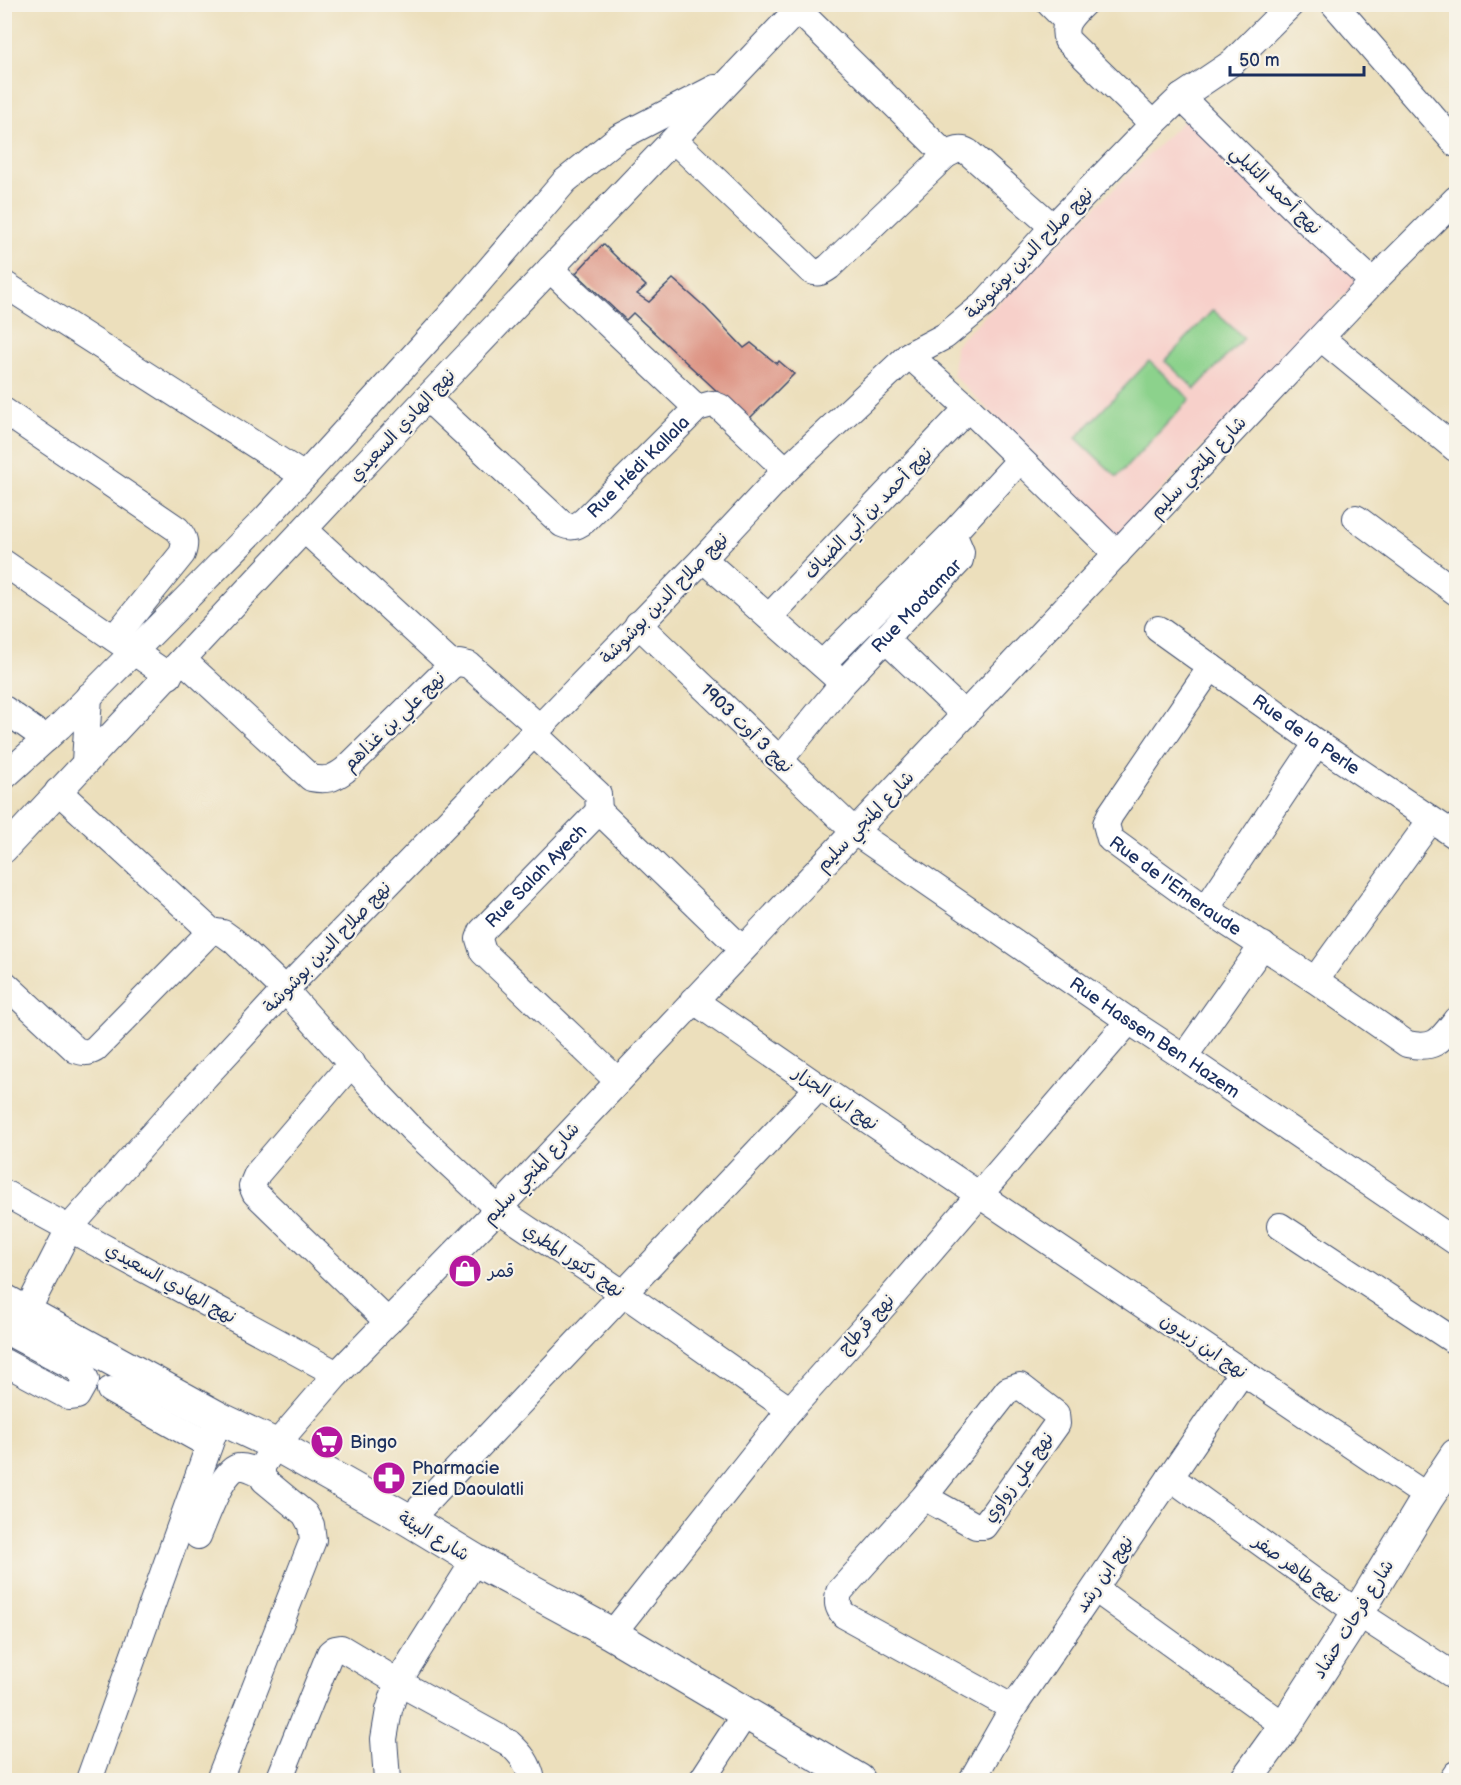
<svg xmlns="http://www.w3.org/2000/svg" width="1461" height="1785" font-family="'Balsamiq Sans','Playpen Sans Arabic',sans-serif">
<rect width="100%" height="100%" fill="#f7f3e8"/>
<filter id="ink" filterUnits="userSpaceOnUse"><feTurbulence type="fractalNoise" baseFrequency=".0167" numOctaves="2"/><feDisplacementMap in="SourceGraphic" scale="12" xChannelSelector="R" yChannelSelector="G"/><feConvolveMatrix kernelMatrix="1 2 1 2 8 2 1 2 1" color-interpolation-filters="sRGB"/></filter>
<filter id="wash" filterUnits="userSpaceOnUse"><feTurbulence type="fractalNoise" baseFrequency=".008" numOctaves="4" result="noise"/><feDisplacementMap in="SourceGraphic" scale="24" xChannelSelector="R" yChannelSelector="G"/><feGaussianBlur stdDeviation="1.35" result="paint"/><feColorMatrix in="noise" values="0 0 0 0 0 0 0 0 0 0 0 0 0 0 0 0 0 1.4 0 .05"/><feComposite in="paint" operator="in"/></filter>
<g filter="url(#wash)">
<rect width="100%" height="100%" fill="#ecdfbc"/>
<path fill="#f7d0ca" d="M 1188,116 L 1358,281 L 1117,537 L 953,375 L 955,345 Z"/>
<g fill="#8cd28c" stroke="#548075" stroke-width="1.5">
<path d="M 1213,310 L 1244,338 L 1195,389 L 1165,361 Z"/>
<path d="M 1149,361 L 1190,399 L 1117,477 L 1076,438 Z"/>
</g>
<g id="blocks">
<path fill="#db8e7e" d="M 603,244 L 646,286 L 637,294 L 649,302 L 673,279 L 706,308 L 744,348 L 751,343 L 777,364 L 779,361 L 794,374 L 748,420 L 633,313 L 626,320 L 576,273 Z"/>
</g>
</g>
<g filter="url(#ink)">
<use href="#blocks" fill-opacity="0" stroke="#3a496c" stroke-width="1.5"/>
<g fill="none" stroke-linecap="round" stroke-linejoin="round">
<g stroke="#3a496c" stroke-width="28">
<g id="minor">
<path d="M 1050,4 L 1067,21"/>
<path d="M 1083,4 C 1072,15 1061,24 1067,40 L 1153,124"/>
<path d="M 1334,4 L 1456,144"/>
<path d="M 1181,97 L 1313,227 L 1373,282"/>
<path d="M 674,140 L 811,271 C 818,274 822,272 829,267 L 946,155 L 798,10"/>
<path d="M 946,155 C 954,151 960,147 968,152 L 1053,227"/>
<path d="M 4,284 L 304,476"/>
<path d="M 1321,338 L 1456,449"/>
<path d="M 909,355 L 968,408 L 1117,554"/>
<path id="s1" d="M 427,398 L 562,524 C 571,528 576,527 584,521 L 697,408 L 550,269"/>
<path d="M 697,408 L 712,404 L 720,407 L 786,470"/>
<path d="M 4,411 L 177,529 C 185,538 186,543 182,554 L 114,638"/>
<path d="M 1356,518 L 1456,592"/>
<path d="M 953,533 L 1020,460"/>
<path d="M 703,559 L 835,676"/>
<path d="M 4,563 L 169,676"/>
<path d="M 769,617 L 968,408"/>
<path id="s2" d="M 638,624 L 855,832 L 1129,1021 L 1184,1057 L 1456,1242"/>
<path id="s3" d="M 1158,629 L 1317,743 L 1456,836"/>
<path d="M 884,638 L 965,715"/>
<path d="M 183,660 L 311,778 C 326,781 333,779 345,770 L 452,665 L 305,530"/>
<path d="M 452,665 L 459,663 L 469,665 L 539,727"/>
<path id="s4" d="M 1211,667 L 1110,815 L 1106,824 L 1110,839 L 1206,909 L 1315,980 L 1407,1044 C 1435,1050 1440,1041 1456,1020"/>
<path d="M 4,709 L 46,739"/>
<path d="M 533,733 L 598,794 L 599,811"/>
<path id="s5" d="M 780,760 L 843,683 L 960,560 L 961,552 L 953,533 L 822,664"/>
<path d="M 85,762 L 89,696"/>
<path d="M 4,777 L 59,727 L 266,518 L 447,319 L 565,181 L 618,138 L 715,88"/>
<path d="M 58,791 L 211,931 L 223,933 L 234,941 L 285,990 L 371,1086 L 413,1130 L 498,1209 L 623,1293 L 790,1410"/>
<path d="M 4,850 L 427,398 L 803,4"/>
<path d="M 1206,909 L 1317,743"/>
<path d="M 1315,980 L 1431,820"/>
<path d="M 4,983 L 76,1050 C 84,1053 88,1053 95,1049 L 211,931"/>
<path d="M 693,1000 L 819,1087 L 1428,1497"/>
<path d="M 1184,1057 L 1263,945"/>
<path d="M 352,1063 L 257,1174 L 252,1186 L 255,1193 L 388,1322"/>
<path id="s6" d="M 618,1081 L 483,952 L 479,939 L 482,931 L 599,811 L 742,949"/>
<path d="M 4,1193 L 337,1374"/>
<path d="M 1280,1226 L 1456,1342"/>
<path d="M 26,1313 L 70,1227 L 176,1108 L 285,990 L 703,559 L 786,470 L 909,355 L 945,336 L 984,304 L 1053,227 L 1153,124 L 1181,97 L 1233,62 L 1291,4"/>
<path d="M 4,1330 L 76,1368 L 84,1375 L 86,1380 L 77,1396 L 69,1397 L 4,1362"/>
<path d="M 110,1390 L 209,1445"/>
<path d="M 1170,1477 L 1358,1613 L 1456,1677"/>
<path d="M 924,1497 L 976,1526 L 984,1526 L 1057,1424 L 1056,1414 L 1020,1386 L 1008,1390 L 924,1497 L 839,1592 C 837,1602 837,1607 844,1615 L 1013,1708"/>
<path d="M 409,1520 L 819,1087"/>
<path d="M 198,1536 C 205,1521 222,1469 239,1467 C 246,1466 255,1471 262,1474"/>
<path d="M 1095,1589 L 1285,1726"/>
<path d="M 612,1634 L 790,1410 L 887,1302 L 1129,1021"/>
<path d="M 89,1780 L 219,1418"/>
<path d="M 219,1780 L 313,1540 L 311,1525 L 305,1514 L 264,1480 L 262,1474 L 262,1466 L 276,1445 L 337,1374 L 498,1209 L 1373,282 L 1456,199"/>
<path d="M 279,1780 L 330,1653 L 335,1649 L 341,1648 L 398,1682 L 509,1743 C 521,1754 529,1764 532,1780"/>
<path d="M 387,1780 L 384,1739 L 389,1710 L 398,1682 L 475,1560"/>
<path d="M 702,1780 L 745,1714"/>
<path d="M 972,1780 L 1013,1708 L 1242,1372"/>
<path d="M 1452,1780 L 1456,1774"/>
</g>
</g>
<g stroke="#3a496c" stroke-width="34">
<g id="major">
<path d="M 4,1300 L 219,1418 L 276,1445 L 409,1520 L 475,1560 L 612,1634 L 859,1780"/>
<path d="M 1246,1780 L 1285,1726 L 1358,1613 L 1428,1497 L 1456,1455"/>
</g>
</g>
<use href="#minor" stroke="#fff" stroke-width="26"/>
<use href="#major" stroke="#fff" stroke-width="32"/>
</g>
</g>
<defs>
<g id="shop-disc" transform="scale(1.725)"><circle r="9.5" fill="#b5179e" stroke="#f7f3e8"/><path d="M-5-2.5h2.3a2.7 3.5 0 0 1 5.4 0H5L5.5 6h-11ZM-1.5-2.5h3a1.5 2.3 0 0 0-3 0Z" fill="#fff"/></g>
<g id="supermarket-disc" transform="scale(1.725)"><circle r="9.5" fill="#b5179e" stroke="#f7f3e8"/><path d="M-6-5.5h2.5l.6 2H6L4.5 2H-2.5L-4.4-4H-6ZM-1.5 3.2a1.3 1.3 0 1 0 .1 0ZM3 3.2a1.3 1.3 0 1 0 .1 0Z" fill="#fff"/></g>
<g id="pharmacy-disc" transform="scale(1.725)"><circle r="9.5" fill="#b5179e" stroke="#f7f3e8"/><path d="M-2-6h4v4h4v4h-4v4h-4v-4h-4v-4h4Z" fill="#fff"/></g>
</defs>
<g fill-rule="evenodd">
<use href="#shop-disc" x="465" y="1271"/>
<use href="#supermarket-disc" x="327" y="1442"/>
<use href="#pharmacy-disc" x="389" y="1478"/>
</g>
<g text-anchor="middle" stroke-width="4.5" stroke-linejoin="round" paint-order="stroke">
<g font-size="18" fill="#1b2f5e" stroke="#f7f3e8">
<text transform="translate(1276 190) rotate(44)" y="6">نهج أحمد التليلي</text>
<text transform="translate(1029 253) rotate(-46)" y="6">نهج صلاح الدين بوشوشة</text>
<text transform="translate(402 425) rotate(-47)" y="6">نهج الهادي السعيدي</text>
<text dy="6" stroke="none"><textPath href="#s1" startOffset="285">Rue Hédi Kallala</textPath></text>
<text transform="translate(1198 467) rotate(-47)" y="6">شارع المنجي سليم</text>
<text transform="translate(868 513) rotate(-46)" y="6">نهج أحمد بن أبي الضياف</text>
<text transform="translate(664 598) rotate(-46)" y="6">نهج صلاح الدين بوشوشة</text>
<text dy="6" stroke="none"><textPath href="#s5" startOffset="206">Rue Mootamar</textPath></text>
<text transform="translate(394 721) rotate(-44)" y="6">نهج علي بن غذاهم</text>
<text transform="translate(747 728) rotate(44)" y="6">نهج 3 أوت 1903</text>
<text dy="6" stroke="none"><textPath href="#s3" startOffset="182">Rue de la Perle</textPath></text>
<text transform="translate(865 821) rotate(-46)" y="6">شارع المنجي سليم</text>
<text dy="6" stroke="none"><textPath href="#s6" startOffset="286">Rue Salah Ayech</textPath></text>
<text dy="6" stroke="none"><textPath href="#s4" startOffset="285">Rue de l'Emeraude</textPath></text>
<text transform="translate(327 947) rotate(-46)" y="6">نهج صلاح الدين بوشوشة</text>
<text dy="6" stroke="none"><textPath href="#s2" startOffset="664">Rue Hassen Ben Hazem</textPath></text>
<text transform="translate(836 1098) rotate(34)" y="6">نهج ابن الجزار</text>
<text transform="translate(531 1173) rotate(-47)" y="6">شارع المنجي سليم</text>
<text transform="translate(574 1260) rotate(34)" y="6">نهج دكتور المطري</text>
<text transform="translate(171 1283) rotate(29)" y="6">نهج الهادي السعيدي</text>
<text transform="translate(866 1324) rotate(-48)" y="6">نهج قرطاج</text>
<text transform="translate(1204 1346) rotate(34)" y="6">نهج ابن زيدون</text>
<text transform="translate(1018 1477) rotate(-54)" y="6">نهج علي زواوي</text>
<text transform="translate(434 1536) rotate(31)" y="6">شارع البيئة</text>
<text transform="translate(1297 1569) rotate(36)" y="6">نهج طاهر صفر</text>
<text transform="translate(1104 1574) rotate(-56)" y="6">نهج ابن رشد</text>
<text transform="translate(1353 1619) rotate(-58)" y="6">شارع فرحات حشاد</text>
</g>
<g font-size="18" fill="#1b2f5e" stroke="#f7f3e8" text-anchor="start">
<text x="488" y="1277">قمر</text>
<text x="350" y="1448">Bingo</text>
<text x="412" y="1474">Pharmacie<tspan x="412" dy="21">Zied Daoulatli</tspan></text>
</g>
</g>
<rect width="1461" height="1785" fill="none" stroke="#f7f3e8" stroke-width="24"/>
<path d="M1230 66v9h134v-9" fill="none" stroke="#1b2f5e" stroke-width="3"/>
<text x="1239" y="66" font-size="18" fill="#1b2f5e" stroke="#f7f3e8" stroke-width="4.5" paint-order="stroke">50 m</text>
</svg>
